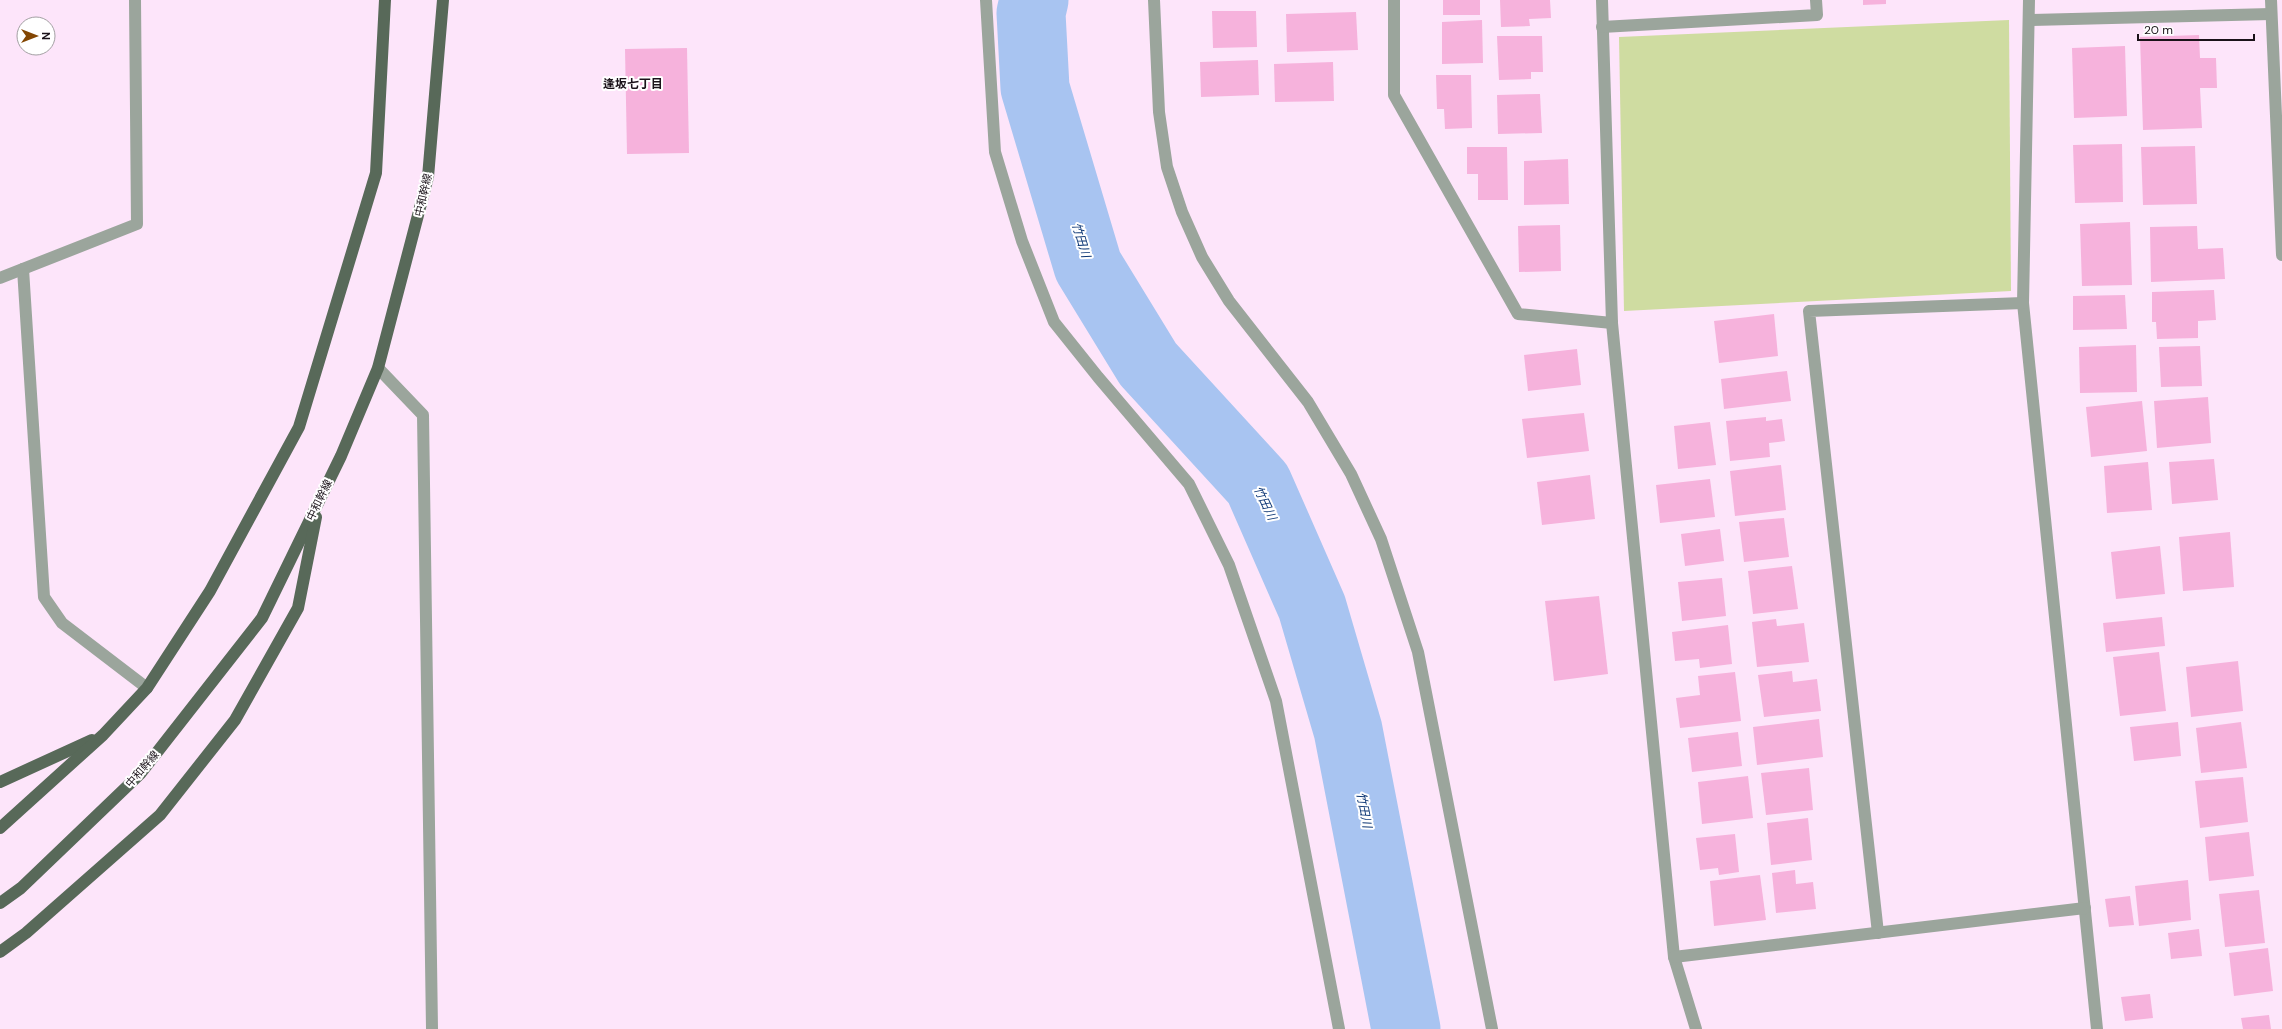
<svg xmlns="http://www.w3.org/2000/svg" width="2282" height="1029" font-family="'DM Sans','Noto Sans JP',sans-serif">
<rect width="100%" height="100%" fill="#fde5fa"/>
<path fill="#cfdca1" d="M 2009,20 L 2011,291 L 1624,311 L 1619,37 Z"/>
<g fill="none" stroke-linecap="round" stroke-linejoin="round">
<path stroke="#a8c4f1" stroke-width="69" d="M 1034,0 L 1031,13 L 1035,88 L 1088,266 L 1148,364 L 1258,484 L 1312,607 L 1348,730 L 1406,1029"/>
</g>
<g fill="#f6b2dc">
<rect x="1443" y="0" width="37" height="15"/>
<path d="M 1500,0 L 1550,0 L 1551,18 L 1529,19 L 1530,26 L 1501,27 Z"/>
<path d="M 1863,0 L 1886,0 L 1886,4 L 1863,5 Z"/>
<path d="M 1212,11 L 1256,11 L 1257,47 L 1213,48 Z"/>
<path d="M 1356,12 L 1358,50 L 1287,52 L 1286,14 Z"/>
<path d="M 1482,20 L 1483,63 L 1442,64 L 1442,22 Z"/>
<path d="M 2199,35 L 2200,58 L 2216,58 L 2217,88 L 2200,88 L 2202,128 L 2143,130 L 2140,37 Z"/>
<path d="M 1497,36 L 1542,36 L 1543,72 L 1531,72 L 1531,79 L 1499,80 Z"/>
<path d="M 2125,46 L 2127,116 L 2074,118 L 2072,48 Z"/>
<path d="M 687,48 L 689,153 L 627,154 L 625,49 Z"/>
<path d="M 1258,60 L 1259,95 L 1201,97 L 1200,62 Z"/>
<path d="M 1333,62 L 1334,101 L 1275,102 L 1274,64 Z"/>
<path d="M 1436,75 L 1471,75 L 1472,128 L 1445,129 L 1444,109 L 1437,109 Z"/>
<path d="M 1540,94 L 1542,133 L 1498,134 L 1497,95 Z"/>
<path d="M 2122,144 L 2123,202 L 2075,203 L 2073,145 Z"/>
<path d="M 2195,146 L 2197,204 L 2143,205 L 2141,147 Z"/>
<path d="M 1467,147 L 1507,147 L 1508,200 L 1478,200 L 1478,174 L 1467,174 Z"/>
<path d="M 1568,159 L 1569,204 L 1524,205 L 1524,161 Z"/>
<path d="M 2130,222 L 2132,285 L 2082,286 L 2080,224 Z"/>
<path d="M 1560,225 L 1561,271 L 1519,272 L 1518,226 Z"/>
<path d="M 2197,226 L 2198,249 L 2223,248 L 2225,279 L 2151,282 L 2150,227 Z"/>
<path d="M 2214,290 L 2216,320 L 2198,321 L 2198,338 L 2157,339 L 2156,322 L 2152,322 L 2152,292 Z"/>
<path d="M 2125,295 L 2127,329 L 2073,330 L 2073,296 Z"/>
<path d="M 1774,314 L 1778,356 L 1719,363 L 1714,321 Z"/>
<path d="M 2136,345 L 2137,392 L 2080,393 L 2079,347 Z"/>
<path d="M 2200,346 L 2202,386 L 2161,387 L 2159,347 Z"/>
<path d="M 1577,349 L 1581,385 L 1528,391 L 1524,355 Z"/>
<path d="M 1787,371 L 1791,401 L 1724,409 L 1721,379 Z"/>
<path d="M 2208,397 L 2211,443 L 2157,448 L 2154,401 Z"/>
<path d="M 2142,401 L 2147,451 L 2091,457 L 2086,407 Z"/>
<path d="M 1584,413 L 1589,451 L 1527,458 L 1522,419 Z"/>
<path d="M 1766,417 L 1766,421 L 1782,419 L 1785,441 L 1769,443 L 1770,457 L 1730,461 L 1726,421 Z"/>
<path d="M 1710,422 L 1716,465 L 1678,469 L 1674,426 Z"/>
<path d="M 2214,459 L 2218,500 L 2172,504 L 2169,462 Z"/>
<path d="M 2148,462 L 2152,510 L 2107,513 L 2104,466 Z"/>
<path d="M 1781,465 L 1786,510 L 1735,516 L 1730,471 Z"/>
<path d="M 1590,475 L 1595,519 L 1542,525 L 1537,482 Z"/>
<path d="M 1710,479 L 1715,517 L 1660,523 L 1656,485 Z"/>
<path d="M 1784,518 L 1789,557 L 1744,562 L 1739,522 Z"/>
<path d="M 1720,529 L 1724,561 L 1685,566 L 1681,534 Z"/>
<path d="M 2230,532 L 2234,587 L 2183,591 L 2179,537 Z"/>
<path d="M 2160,546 L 2165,594 L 2116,599 L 2111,552 Z"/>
<path d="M 1792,566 L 1798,609 L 1753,614 L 1748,571 Z"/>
<path d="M 1722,578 L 1726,616 L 1682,621 L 1678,582 Z"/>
<path d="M 1599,596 L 1608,674 L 1554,681 L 1545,601 Z"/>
<path d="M 2162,617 L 2165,646 L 2106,652 L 2103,623 Z"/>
<path d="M 1776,619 L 1777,626 L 1804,623 L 1809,662 L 1757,667 L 1752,622 Z"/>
<path d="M 1728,625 L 1732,664 L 1700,668 L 1699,659 L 1675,661 L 1672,632 Z"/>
<path d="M 2159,652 L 2166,711 L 2120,716 L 2113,657 Z"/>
<path d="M 2238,661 L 2243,711 L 2191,717 L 2186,667 Z"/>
<path d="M 1792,671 L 1793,682 L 1817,679 L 1821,711 L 1764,717 L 1758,675 Z"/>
<path d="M 1735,672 L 1741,721 L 1680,728 L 1676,698 L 1700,695 L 1698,676 Z"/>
<path d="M 1819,719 L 1823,757 L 1757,765 L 1753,727 Z"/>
<path d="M 2178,722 L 2181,756 L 2134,761 L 2130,727 Z"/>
<path d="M 2241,722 L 2247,768 L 2201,773 L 2196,728 Z"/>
<path d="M 1738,732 L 1742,766 L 1692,772 L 1688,738 Z"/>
<path d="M 1809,768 L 1813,810 L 1766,815 L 1761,773 Z"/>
<path d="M 1748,776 L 1753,818 L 1702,824 L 1698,782 Z"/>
<path d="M 2243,777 L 2248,822 L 2200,828 L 2195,781 Z"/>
<path d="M 1808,818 L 1812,860 L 1771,865 L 1767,823 Z"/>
<path d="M 2249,832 L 2254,876 L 2209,881 L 2205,837 Z"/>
<path d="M 1735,834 L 1739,872 L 1719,875 L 1718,868 L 1700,870 L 1696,838 Z"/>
<path d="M 1795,870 L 1796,884 L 1813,882 L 1816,909 L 1776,913 L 1772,873 Z"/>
<path d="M 1760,875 L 1766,920 L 1714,926 L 1710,881 Z"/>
<path d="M 2188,880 L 2191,920 L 2139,926 L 2135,886 Z"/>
<path d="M 2259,890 L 2265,943 L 2225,947 L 2219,894 Z"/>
<path d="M 2130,896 L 2134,925 L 2109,927 L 2105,899 Z"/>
<path d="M 2199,929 L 2202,956 L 2171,959 L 2168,933 Z"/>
<path d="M 2268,948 L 2273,991 L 2234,996 L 2229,953 Z"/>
<path d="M 2150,994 L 2153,1018 L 2125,1021 L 2121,997 Z"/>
<path d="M 2269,1015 L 2271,1029 L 2243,1029 L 2241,1018 Z"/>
</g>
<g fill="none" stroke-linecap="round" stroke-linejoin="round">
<g stroke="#9ba59c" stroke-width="12">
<path d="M 986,0 L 995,152 L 1022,241 L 1054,322 L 1098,377 L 1189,484 L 1229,565 L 1276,701 L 1339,1029"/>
<path d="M 1154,0 L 1159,112 L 1167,167 L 1182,212 L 1202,257 L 1229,301 L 1308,402 L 1351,474 L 1381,539 L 1418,652 L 1492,1029"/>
<path d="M 1394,0 L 1394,95 L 1518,314 L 1612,323"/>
<path d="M 1602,0 L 1612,323 L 1674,957 L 1696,1029"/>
<path d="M 2029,0 L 2023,303 L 2097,1029"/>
<path d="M 2271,0 L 2282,255"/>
<path d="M 2030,20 L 2271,14"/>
<path d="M 1602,27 L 1817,15 L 1816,0"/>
<path d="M 23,269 L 44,597 L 62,623 L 147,688"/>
<path d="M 0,278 L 137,224 L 135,0"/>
<path d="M 378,368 L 423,415 L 432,1029"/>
<path d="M 1878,933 L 1809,311 L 2023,303"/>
<path d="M 1674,957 L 2085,908"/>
</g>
<g stroke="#586959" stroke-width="12">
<path d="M 0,782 L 92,740"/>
<path d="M 0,828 L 103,735 L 147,688 L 210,591 L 299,427 L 376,173 L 385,0"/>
<path d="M 0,903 L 21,888 L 140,774 L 262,618 L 341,456 L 378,368 L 428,177 L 443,0"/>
<path d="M 0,952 L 26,933 L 160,815 L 235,720 L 298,608 L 316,517"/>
</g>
</g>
<g text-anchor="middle" stroke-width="4" stroke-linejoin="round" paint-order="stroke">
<g font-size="11" fill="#1a1219" stroke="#fff">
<text transform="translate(423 195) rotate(-77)" y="4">中和幹線</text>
<text transform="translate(319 500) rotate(-64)" y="4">中和幹線</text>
<text transform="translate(142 769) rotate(-49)" y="4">中和幹線</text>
</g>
<g font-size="12" font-weight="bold" fill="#1a1219" stroke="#fff">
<text x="633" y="88">逢坂七丁目</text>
</g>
<g font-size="12" font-style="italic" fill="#0c3675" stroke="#fff">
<text transform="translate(1081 240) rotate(73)" y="4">竹田川</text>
<text transform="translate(1265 503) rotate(65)" y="4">竹田川</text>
<text transform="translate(1364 810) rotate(79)" y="4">竹田川</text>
</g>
</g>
<g transform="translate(36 36) rotate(90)"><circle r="19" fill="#ffffff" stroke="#a3a0a3"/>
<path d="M0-3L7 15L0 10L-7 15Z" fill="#834603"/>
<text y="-6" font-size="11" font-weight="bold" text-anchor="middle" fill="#1a1219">N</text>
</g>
<path d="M2138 34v6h116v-6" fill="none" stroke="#1a1219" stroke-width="2"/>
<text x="2144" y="34" font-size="12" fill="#1a1219" stroke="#ffffff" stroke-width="3" paint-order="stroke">20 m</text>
</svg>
